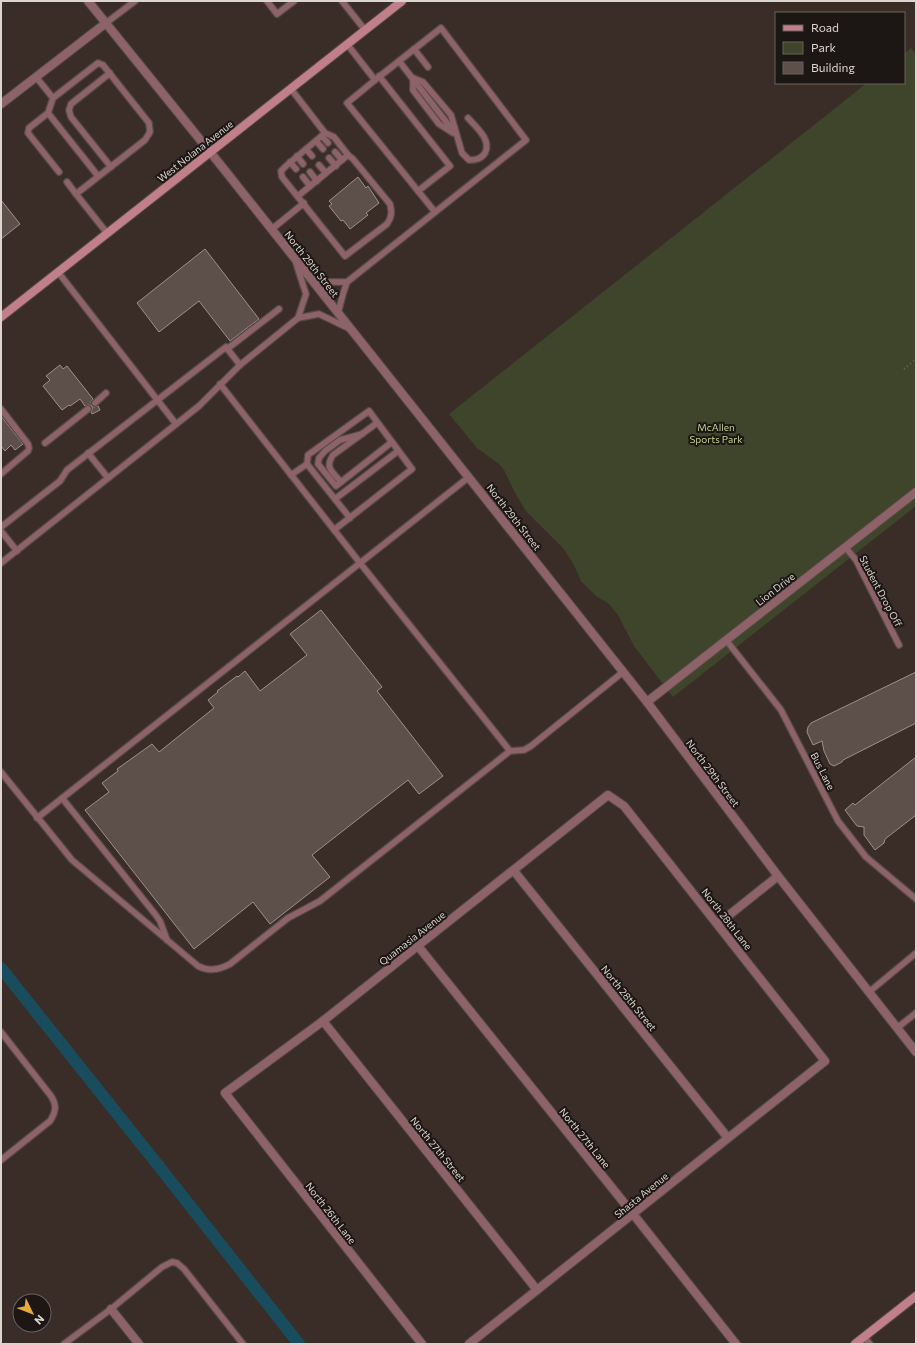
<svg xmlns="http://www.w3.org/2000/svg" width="917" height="1345" font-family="Commissioner,sans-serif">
<rect width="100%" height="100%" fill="#3a2d27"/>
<path fill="#3e452b" d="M 911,48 L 916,54 L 916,506 L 673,697 L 634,646 L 618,615 L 609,604 L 596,596 L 581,581 L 573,563 L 563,548 L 526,511 L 516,495 L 504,470 L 499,464 L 477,448 L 449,414 L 867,83 L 904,83 L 904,54 Z"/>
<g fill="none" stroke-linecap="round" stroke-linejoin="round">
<path stroke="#194c5d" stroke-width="12" d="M 1,968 L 154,1160 L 299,1344"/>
</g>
<g fill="#5d4f49" stroke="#9f8f88">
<path d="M 358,177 L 366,188 L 368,186 L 379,203 L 366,213 L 368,215 L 350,229 L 343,220 L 341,221 L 329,206 L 332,204 L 329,201 Z"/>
<path d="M 1,200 L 20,224 L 1,239 Z"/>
<path d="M 205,249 L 259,319 L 230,341 L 199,301 L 159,332 L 137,303 Z"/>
<path d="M 60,365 L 63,369 L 67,366 L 93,399 L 91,402 L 92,406 L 94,407 L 98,406 L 100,410 L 92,414 L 91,412 L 92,410 L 92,407 L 89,405 L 85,406 L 80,399 L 70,406 L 69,405 L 62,410 L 43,386 L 50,380 L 46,376 Z"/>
<path d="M 1,416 L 23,444 L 15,450 L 11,445 L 5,451 L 1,446 Z"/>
<path d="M 321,610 L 382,687 L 377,691 L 443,776 L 419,794 L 408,780 L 312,855 L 330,877 L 270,924 L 253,902 L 194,949 L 85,810 L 109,792 L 102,783 L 118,771 L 117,769 L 152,744 L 159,752 L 214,708 L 208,700 L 218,692 L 217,691 L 237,676 L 238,677 L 245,671 L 260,691 L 307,655 L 290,634 Z"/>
<path d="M 916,672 L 916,723 L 843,760 L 842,762 L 834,766 L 830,764 L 824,751 L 822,741 L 813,745 L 807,732 L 808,727 L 811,723 Z"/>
<path d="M 916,757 L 916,815 L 885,839 L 884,843 L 875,850 L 864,835 L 864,827 L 857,826 L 845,810 L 853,803 L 855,805 Z"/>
</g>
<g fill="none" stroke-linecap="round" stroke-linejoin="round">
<g stroke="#574b45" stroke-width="8">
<g id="service">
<path d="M 267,1 L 277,14 L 294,1"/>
<path d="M 342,1 L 365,30"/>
<path d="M 106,23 L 135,1"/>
<path d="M 414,49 L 428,67"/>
<path d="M 399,61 L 454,132"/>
<path d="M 110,73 L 71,104 L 69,110 L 71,117 L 111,167"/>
<path d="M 379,76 L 450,166 L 418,191"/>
<path d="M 36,77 L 53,98 L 98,63 L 103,65 L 149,123 L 150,132 L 145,140 L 76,194 L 107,233"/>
<path d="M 413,78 L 423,82 L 451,115 L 462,153 L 469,160 C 476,160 481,159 485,153 C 492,140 476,127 468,118"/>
<path d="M 413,78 L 413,90 L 439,124 L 453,133"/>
<path d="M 375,80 L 347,103 L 435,212"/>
<path d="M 291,89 L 325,133 L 334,137 L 348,155 L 353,159 L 390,204 C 392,212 392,217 387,224 L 345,256 L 282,177 L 281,171 L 286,166 L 325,133"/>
<path d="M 53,98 L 48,113 L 98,176"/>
<path d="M 48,113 L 29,128 L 28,133 L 59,172"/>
<path d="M 322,136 L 328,143"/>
<path d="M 316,141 L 323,149"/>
<path d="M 306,149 L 312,156"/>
<path d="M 335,152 L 342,160"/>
<path d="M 297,156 L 303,164"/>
<path d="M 329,158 L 336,166"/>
<path d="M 290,162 L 296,169"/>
<path d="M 319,165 L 326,173"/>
<path d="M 310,172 L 317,181"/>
<path d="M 303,177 L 310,186"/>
<path d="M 67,182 L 76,194"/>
<path d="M 298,196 L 348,155"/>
<path d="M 272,229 L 304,203"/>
<path d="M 296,263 L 306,294 L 298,318"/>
<path d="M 58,272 L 176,424"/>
<path d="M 314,282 L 347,282"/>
<path d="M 338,313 L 343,294 L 347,282 L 526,140 L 441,28 L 375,80 L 347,44"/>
<path d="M 227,349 L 279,309"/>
<path d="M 220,384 L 360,563 L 510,751"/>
<path d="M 95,403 L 106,393"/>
<path d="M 1,409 L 28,444 L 29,448 L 28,451 L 1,474"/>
<path d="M 362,434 L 340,440 L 325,451 L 319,458 L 318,464 L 336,486 L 392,442"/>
<path d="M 45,443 L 88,409"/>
<path d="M 88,453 L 108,478"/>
<path d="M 307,464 L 350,518"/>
<path d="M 291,475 L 307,464 L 308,455 L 369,411 L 412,469 L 334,530"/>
<path d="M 341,482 C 333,472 324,468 333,455 L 377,423"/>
<path d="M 335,499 L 398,451"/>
<path d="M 1,527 L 60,481 L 67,470 L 226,347 L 240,365"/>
<path d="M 1,531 L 17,551"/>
<path d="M 845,547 L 856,560 L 899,645"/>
<path d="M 1,563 L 199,406 L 240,365 L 298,318 L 319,314 L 348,328"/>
<path d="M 726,640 L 781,710 L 838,821 L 866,857 L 916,899"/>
<path d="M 1,772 L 72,860 L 198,966 C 209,972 219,970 230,964 L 288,918 L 320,901 L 510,751 L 524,750 L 531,746 L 623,672"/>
<path d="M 62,798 L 155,914 L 160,921 L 167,940"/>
<path d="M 37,818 L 469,477"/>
<path d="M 869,992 L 916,953"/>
<path d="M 897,1028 L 916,1013"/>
<path d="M 1,1032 L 51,1096 C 57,1105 56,1112 50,1121 L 1,1160"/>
<path d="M 864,1337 L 870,1344"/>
<path d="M 64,1344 L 111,1309 L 162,1267 L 172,1262 L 177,1263 L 184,1269 L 243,1344"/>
</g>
</g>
<g stroke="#574b45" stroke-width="10">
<g id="minor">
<path d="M 1,104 L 106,23"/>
<path d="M 647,702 L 916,492"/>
<path d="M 514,871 L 728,1138"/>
<path d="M 718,924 L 778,876"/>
<path d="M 418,946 L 633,1214 L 736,1344"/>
<path d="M 323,1021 L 537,1290"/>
<path d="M 111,1309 L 139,1344"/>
<path d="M 422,1344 L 225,1093 L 323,1021 L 608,795 L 624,806 L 825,1061 L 469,1344"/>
</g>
</g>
<g stroke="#574b45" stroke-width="10">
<path id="tertiary" d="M 88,1 L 223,168 L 647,702 L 778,876 L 916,1052"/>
</g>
<g stroke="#574b45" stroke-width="10">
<g id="secondary">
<path d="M 1,317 L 402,1"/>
<path d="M 855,1344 L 916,1296"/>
</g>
</g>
<path stroke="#6b605a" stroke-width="2" stroke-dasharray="1 3" stroke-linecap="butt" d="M 904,369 L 916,359"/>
<use href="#service" stroke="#8d6369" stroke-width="5.5"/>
<use href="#minor" stroke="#8d6369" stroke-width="8"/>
<use href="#tertiary" stroke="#8d6369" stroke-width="8"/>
<use href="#secondary" stroke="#c07f89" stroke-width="8"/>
</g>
<g text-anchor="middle" stroke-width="4" stroke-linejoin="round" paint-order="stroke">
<g font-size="10" fill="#dcd4d0" stroke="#1c1614">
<text transform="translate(195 151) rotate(-38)" y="4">West Nolana Avenue</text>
<text transform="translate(312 264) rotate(52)" y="4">North 29th Street</text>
<text transform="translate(514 517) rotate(52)" y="4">North 29th Street</text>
<text transform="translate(775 589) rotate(-38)" y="4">Lion Drive</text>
<text transform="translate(881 591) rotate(62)" y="4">Student Drop Off</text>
<text transform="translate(823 771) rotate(63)" y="4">Bus Lane</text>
<text transform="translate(713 773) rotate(53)" y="4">North 29th Street</text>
<text transform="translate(727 919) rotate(52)" y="4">North 28th Lane</text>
<text transform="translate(412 938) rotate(-38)" y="4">Quamasia Avenue</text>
<text transform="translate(629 998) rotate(51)" y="4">North 28th Street</text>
<text transform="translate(585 1138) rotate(51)" y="4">North 27th Lane</text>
<text transform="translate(438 1149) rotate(51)" y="4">North 27th Street</text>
<text transform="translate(641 1195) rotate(-39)" y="4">Shasta Avenue</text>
<text transform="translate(331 1213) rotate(52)" y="4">North 26th Lane</text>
</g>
<g font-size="10" fill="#c1d28e" stroke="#1c1614">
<text x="716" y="431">McAllen<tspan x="716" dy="12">Sports Park</tspan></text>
</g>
</g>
<rect width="917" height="1345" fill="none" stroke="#dcd4d0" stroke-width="4"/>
<rect x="775" y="12" width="130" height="72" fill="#1c1614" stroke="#69625f"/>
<rect x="783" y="25" width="20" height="6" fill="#c07f89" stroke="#69625f"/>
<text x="811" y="32" font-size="12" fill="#dcd4d0">Road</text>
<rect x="783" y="42" width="20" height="12" fill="#3e452b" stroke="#69625f"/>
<text x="811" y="52" font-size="12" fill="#dcd4d0">Park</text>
<rect x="783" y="62" width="20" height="12" fill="#5d4f49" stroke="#69625f"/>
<text x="811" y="72" font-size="12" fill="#dcd4d0">Building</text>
<g transform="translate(32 1313) rotate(133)"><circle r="19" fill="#1c1614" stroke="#69625f"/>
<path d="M0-3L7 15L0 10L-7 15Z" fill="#e8ab37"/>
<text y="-6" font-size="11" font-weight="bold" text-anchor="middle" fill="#dcd4d0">N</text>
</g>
</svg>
